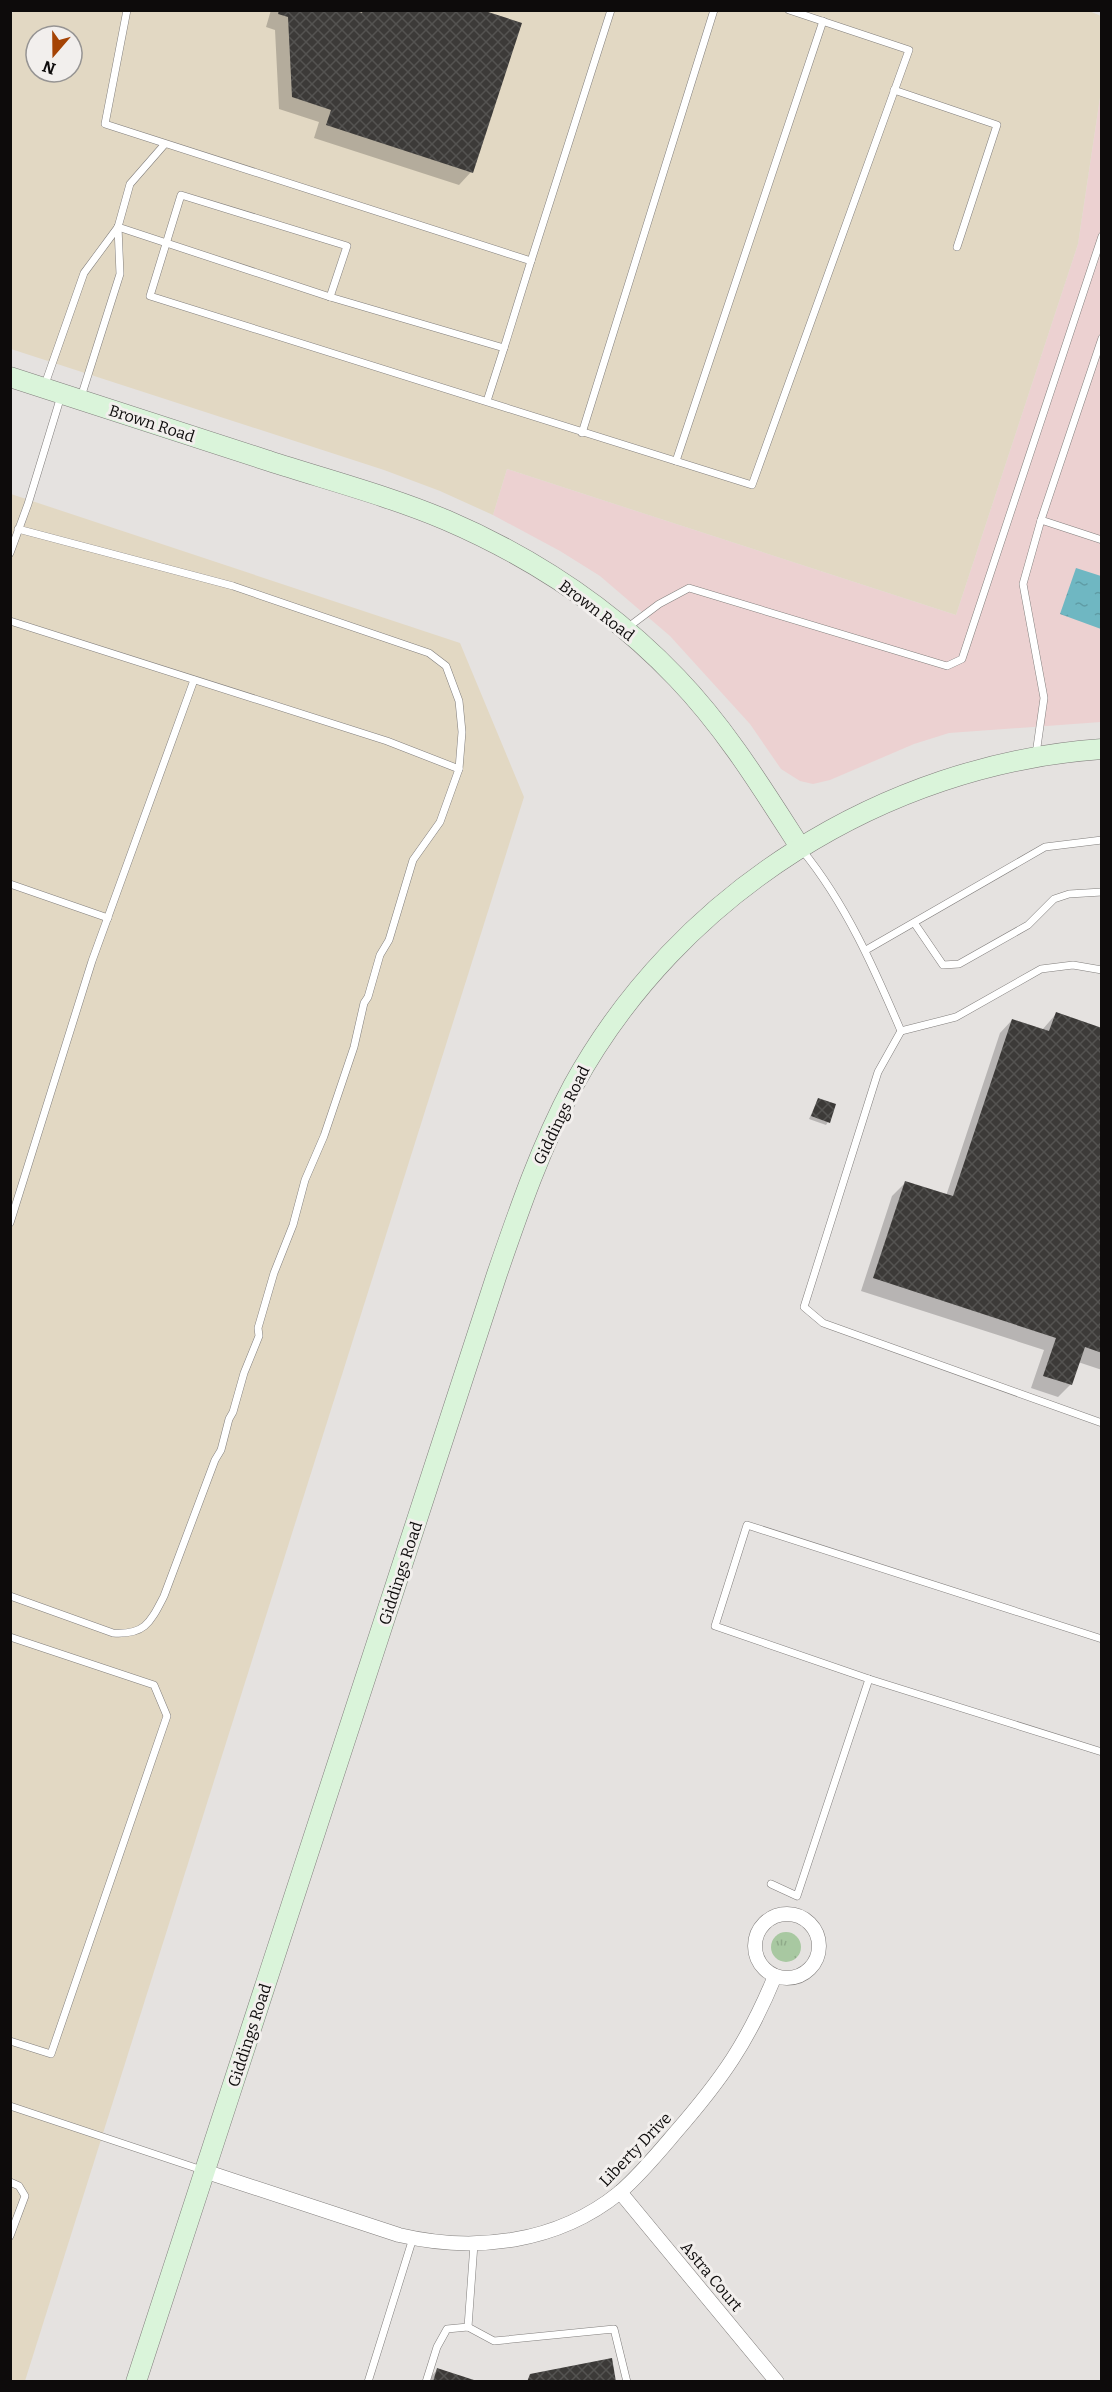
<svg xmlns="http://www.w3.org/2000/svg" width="1112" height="2392" font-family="Bitter,serif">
<defs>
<pattern id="grass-tufts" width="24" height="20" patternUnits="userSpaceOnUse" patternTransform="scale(1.5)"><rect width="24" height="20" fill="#a8c8a1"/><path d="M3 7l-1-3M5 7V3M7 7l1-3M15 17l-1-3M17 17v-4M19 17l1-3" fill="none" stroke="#8faa89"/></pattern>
<pattern id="water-ripples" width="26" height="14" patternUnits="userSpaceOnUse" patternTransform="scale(1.5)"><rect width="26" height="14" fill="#6fb7c2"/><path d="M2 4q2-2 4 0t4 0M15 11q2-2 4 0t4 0" fill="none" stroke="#5f9ca5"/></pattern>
<pattern id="building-cross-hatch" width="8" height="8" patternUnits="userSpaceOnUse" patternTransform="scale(1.5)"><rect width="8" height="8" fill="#3c3a38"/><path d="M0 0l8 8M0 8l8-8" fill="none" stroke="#545351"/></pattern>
</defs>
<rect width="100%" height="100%" fill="#e5e2e0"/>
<path fill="#ecd1d1" d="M 1101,91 L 1101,722 L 949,733 L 914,744 L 830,780 L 813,784 L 800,781 L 781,769 L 750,724 L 670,636 L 600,576 L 560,551 L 493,515 L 507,469 L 956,615 L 1078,244 Z"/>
<g fill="#e2d8c3" fill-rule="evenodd">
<path d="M 1087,10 L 1101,16 L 1101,91 L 1078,244 L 956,615 L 507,469 L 493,515 L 440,491 L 384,470 L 11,349 L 10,19 L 13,11 ZM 36,36 L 72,36 L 72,72 L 36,72 Z"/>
<path d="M 11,494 L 460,643 L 524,797 L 25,2381 L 11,2382 Z"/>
</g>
<circle fill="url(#grass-tufts)" cx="786" cy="1947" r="15"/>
<path fill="url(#water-ripples)" d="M 1076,568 L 1101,576 L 1101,629 L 1060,614 Z"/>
<g fill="#0003">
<path d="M 271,10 L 349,10 L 355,12 L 356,10 L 477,10 L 471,172 L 459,185 L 314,138 L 319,122 L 279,109 L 275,30 L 266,27 Z"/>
<path d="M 1056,1014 L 1102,1029 L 1102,1370 L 1078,1362 L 1070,1385 L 1058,1397 L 1031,1388 L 1044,1350 L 861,1291 L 892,1196 L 905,1183 L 946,1196 L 1000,1033 L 1012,1020 L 1042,1030 Z"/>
<path d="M 818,1099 L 828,1122 L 826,1125 L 809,1119 Z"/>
<path d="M 437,2370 L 473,2382 L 426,2382 Z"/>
</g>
<g fill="url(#building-cross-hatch)">
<path d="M 279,10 L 354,10 L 362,13 L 363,10 L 482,10 L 522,23 L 473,173 L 326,125 L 331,110 L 292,97 L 288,17 L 278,14 Z"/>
<path d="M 1056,1012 L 1102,1028 L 1102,1353 L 1085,1347 L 1072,1385 L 1043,1376 L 1056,1338 L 873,1278 L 905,1181 L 953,1196 L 1012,1019 L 1049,1031 Z"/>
<path d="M 818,1098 L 836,1104 L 830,1123 L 811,1116 Z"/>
<path d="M 612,2358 L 616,2382 L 527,2382 L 530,2374 Z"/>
<path d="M 437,2368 L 477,2381 L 476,2382 L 433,2382 Z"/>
</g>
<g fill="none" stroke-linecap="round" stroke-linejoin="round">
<g stroke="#817e7c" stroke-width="8">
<g id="lane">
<path d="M 127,10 L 105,124 L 531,261 L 504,348"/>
<path d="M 894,90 L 997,125 L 957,247"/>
<path d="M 164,145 L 130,184 L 118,227 L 330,297 L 504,348 L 487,401"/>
<path d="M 531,261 L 611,10"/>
<path d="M 330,297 L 347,246 L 181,195 L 150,296 L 752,485 L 909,50 L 789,10"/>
<path d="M 44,387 L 84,273 L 118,227"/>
<path d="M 81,397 L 120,274 L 118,227"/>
<path d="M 582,433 L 714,10"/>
<path d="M 676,461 L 823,21"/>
<path d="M 1041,520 L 1102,338"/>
<path d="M 10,553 L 28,504 L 61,396"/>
<path d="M 10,621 L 387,741 L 459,769"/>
<path d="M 627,628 L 659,604 L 689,588 L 947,666 L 962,659 L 1102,236"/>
<path d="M 1036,754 L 1044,698 L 1023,584 L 1041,520 L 1102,540"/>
<path d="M 802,850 C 846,904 874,968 901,1031"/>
<path d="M 10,884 L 108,918"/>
<path d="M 915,924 L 943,965 L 959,964 L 1028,925 L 1054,899 L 1069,894 L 1102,892"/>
<path d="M 866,950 L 1045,847 L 1102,840"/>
<path d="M 1102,970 L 1073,965 L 1041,969 L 956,1017 L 901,1031 L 878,1072 L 804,1307 L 823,1323 L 1102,1423"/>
<path d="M 10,1223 L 92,961 L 194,680"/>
<path d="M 10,1596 L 113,1633 C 145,1635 150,1623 164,1596 L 215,1460 L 221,1450 L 229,1419 L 233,1412 L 244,1373 L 259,1336 L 258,1328 L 274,1273 L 293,1225 L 305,1180 L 324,1136 L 354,1047 L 364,1003 L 368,997 L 380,955 L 389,940 L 413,860 L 440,822 L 459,769 L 462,732 L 459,701 L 446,666 L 429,653 L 233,586 L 18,529"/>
<path d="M 10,1637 L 154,1685 L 167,1716 L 51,2054 L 10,2041"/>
<path d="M 1102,1639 L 747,1525 L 715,1626 L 869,1679 L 1102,1752"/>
<path d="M 771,1884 L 797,1896 L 869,1679"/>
<path d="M 10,2106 L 202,2170"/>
<path d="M 10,2182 L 19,2186 L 25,2196 L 10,2236"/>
<path d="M 468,2327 L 474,2244"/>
<path d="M 368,2382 L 413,2238"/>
<path d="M 426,2382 L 437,2347 L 447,2329 L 468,2327 L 494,2341 L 614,2329 L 627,2382"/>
</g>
</g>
<g stroke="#817e7c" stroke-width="15">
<g id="street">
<circle cx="787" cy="1946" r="32"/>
<path d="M 204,2171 L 399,2235 C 475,2253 557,2243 619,2193 C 640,2175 658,2153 675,2133 C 722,2079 748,2042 775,1976"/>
<path d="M 620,2192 L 777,2382"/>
</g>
</g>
<g stroke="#817e7c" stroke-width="21">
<g id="secondary">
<path d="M 10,377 C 97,405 183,433 269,461 C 328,480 389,496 446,520 C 532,557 612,610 677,678 C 726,729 762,788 800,847"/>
<path d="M 136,2382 L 497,1274 C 519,1210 541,1146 573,1086 C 678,894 884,764 1102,749"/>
</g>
</g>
<use href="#lane" stroke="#fff" stroke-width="7"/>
<use href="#street" stroke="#fff" stroke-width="14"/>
<use href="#secondary" stroke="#daf4da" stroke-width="20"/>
</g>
<g text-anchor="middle" stroke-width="6" stroke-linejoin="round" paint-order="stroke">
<g font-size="16" fill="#0d0b0b" stroke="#f2efed">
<text transform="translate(152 423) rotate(18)" y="6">Brown Road</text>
<text transform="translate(597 610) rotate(37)" y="6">Brown Road</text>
<text transform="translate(561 1115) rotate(-64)" y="6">Giddings Road</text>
<text transform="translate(400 1573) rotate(-72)" y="6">Giddings Road</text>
<text transform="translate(249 2035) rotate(-72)" y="6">Giddings Road</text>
<text transform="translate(635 2149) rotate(-46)" y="6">Liberty Drive</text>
<text transform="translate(712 2276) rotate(50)" y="6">Astra Court</text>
</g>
</g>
<rect width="1112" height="2392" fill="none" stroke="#0d0b0b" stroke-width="24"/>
<g transform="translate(54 54) rotate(200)"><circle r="28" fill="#f2efed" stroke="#969493" stroke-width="1.5"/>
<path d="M0-4.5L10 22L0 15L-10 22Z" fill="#a54304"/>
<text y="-9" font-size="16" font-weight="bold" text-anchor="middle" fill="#0d0b0b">N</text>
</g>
</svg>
